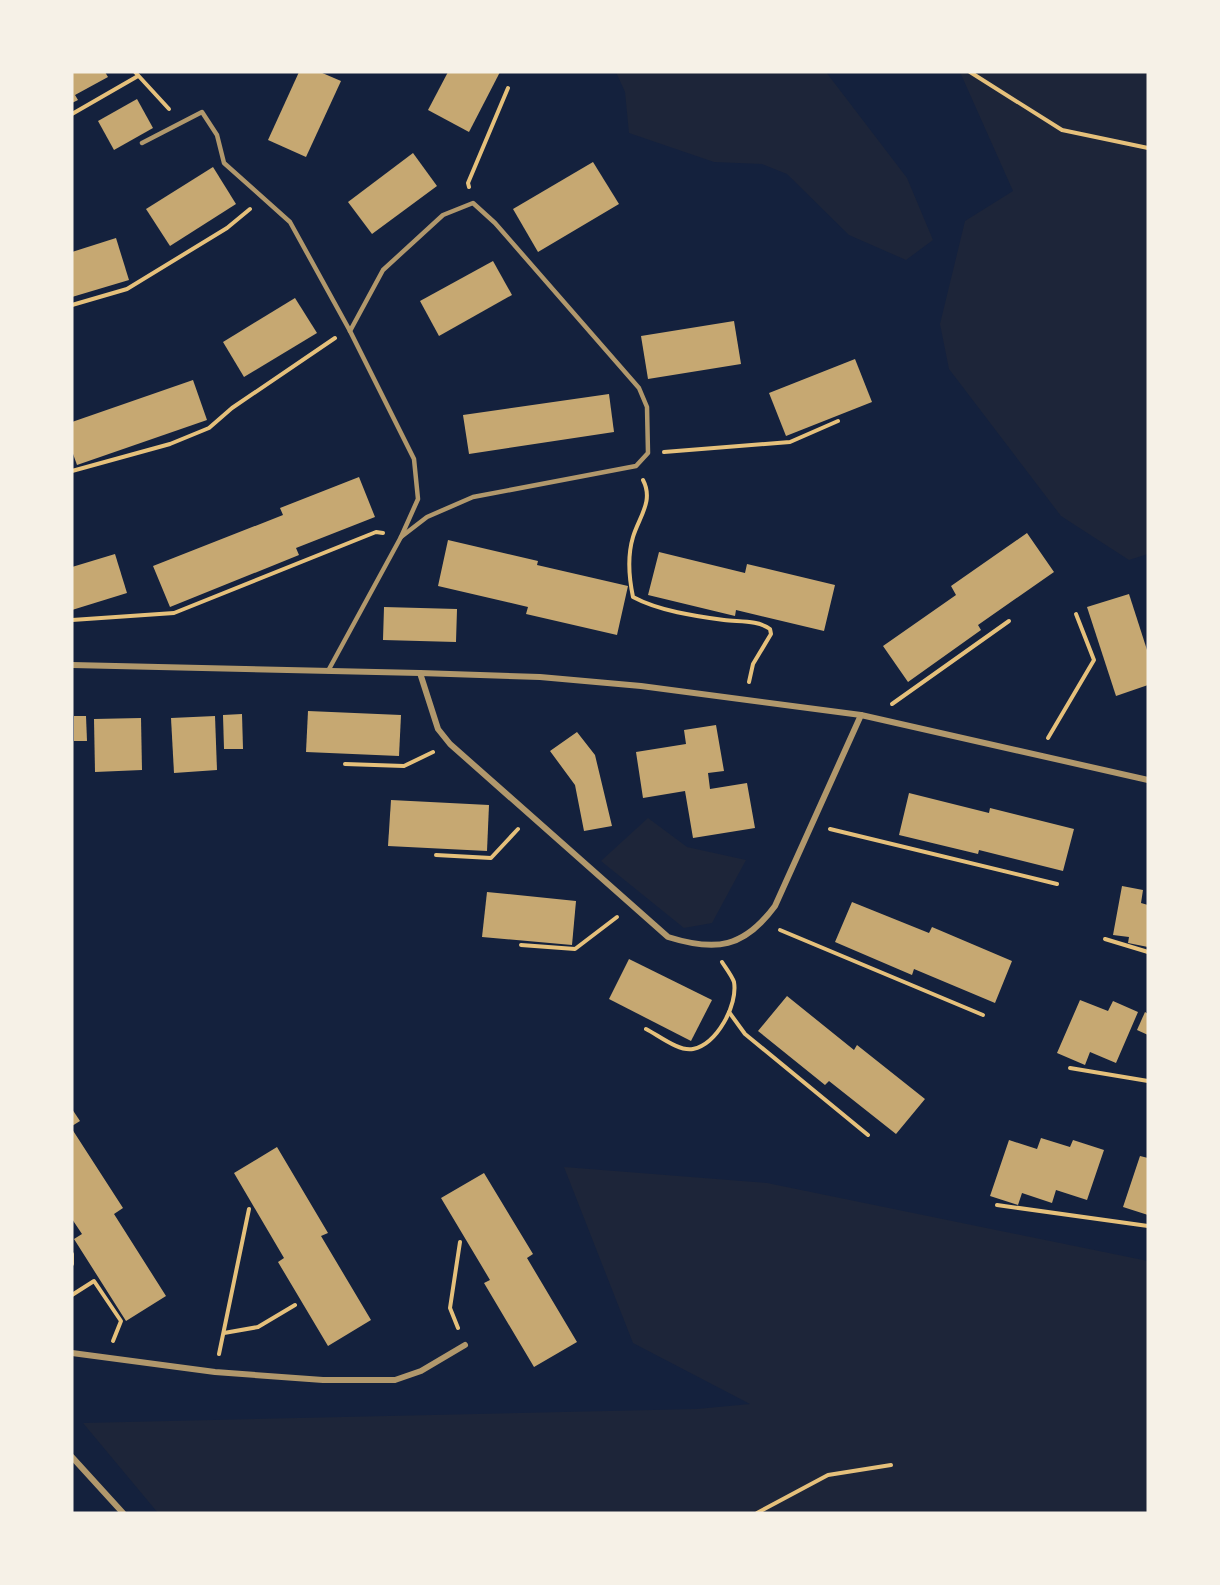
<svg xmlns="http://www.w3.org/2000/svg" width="1220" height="1585" font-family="Spectral,serif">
<rect width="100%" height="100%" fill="#14213d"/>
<g fill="#1d2539">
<path d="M 616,72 L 826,72 L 907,178 L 933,240 L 906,260 L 849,235 L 787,174 L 762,164 L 714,162 L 629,133 L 625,92 Z"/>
<path d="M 960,72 L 1148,72 L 1148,554 L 1129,560 L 1061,516 L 949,369 L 940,324 L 965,221 L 1013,191 Z"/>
<path d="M 648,818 L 687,847 L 746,860 L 712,923 L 684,928 L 601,861 Z"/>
<path d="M 564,1167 L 767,1183 L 1148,1261 L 1148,1513 L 158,1513 L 83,1423 L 697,1409 L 750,1404 L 633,1343 Z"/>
</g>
<g fill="#c6a872">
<path d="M 72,72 L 105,72 L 108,77 L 75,95 L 78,100 L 72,103 Z"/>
<path d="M 299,72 L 320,72 L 341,81 L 306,157 L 268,140 Z"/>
<path d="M 448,72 L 500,72 L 469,132 L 428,110 Z"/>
<path d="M 137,99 L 153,128 L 114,150 L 98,121 Z"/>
<path d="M 413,153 L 437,186 L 372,234 L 348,202 Z"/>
<path d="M 593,162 L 619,204 L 538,252 L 513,209 Z"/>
<path d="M 213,167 L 236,204 L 170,246 L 146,209 Z"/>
<path d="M 116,238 L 129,280 L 72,297 L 72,252 Z"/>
<path d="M 493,261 L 512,295 L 439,336 L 420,301 Z"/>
<path d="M 295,298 L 317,333 L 244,377 L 223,342 Z"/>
<path d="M 734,321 L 741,364 L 648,379 L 641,336 Z"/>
<path d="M 855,359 L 872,402 L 786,436 L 769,393 Z"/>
<path d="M 193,380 L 207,420 L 77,465 L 72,451 L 72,422 Z"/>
<path d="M 609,394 L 614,432 L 469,454 L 463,415 Z"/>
<path d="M 359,477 L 375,517 L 296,548 L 299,555 L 170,607 L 153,566 L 283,515 L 280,508 Z"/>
<path d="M 1027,533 L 1054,572 L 978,625 L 981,630 L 908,682 L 883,646 L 956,595 L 951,586 Z"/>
<path d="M 448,540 L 538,561 L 537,565 L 628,586 L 617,635 L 526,614 L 528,607 L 438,586 Z"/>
<path d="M 659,552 L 745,573 L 747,564 L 835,585 L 824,631 L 736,610 L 735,616 L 648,595 Z"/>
<path d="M 115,554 L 127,593 L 72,610 L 72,567 Z"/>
<path d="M 1129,594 L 1148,653 L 1148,685 L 1116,696 L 1087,607 Z"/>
<path d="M 384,607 L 457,609 L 456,642 L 383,640 Z"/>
<path d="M 308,711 L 401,715 L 399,756 L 306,752 Z"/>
<path d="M 242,714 L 243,749 L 224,749 L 223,715 Z"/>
<path d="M 74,716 L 86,716 L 87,741 L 74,741 Z"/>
<path d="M 215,716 L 217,770 L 174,773 L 171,718 Z"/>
<path d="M 141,718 L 142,770 L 95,772 L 94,719 Z"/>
<path d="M 716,725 L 724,771 L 708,773 L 710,789 L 747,783 L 755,828 L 693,838 L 685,791 L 643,798 L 636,752 L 686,744 L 684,730 Z"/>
<path d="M 577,732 L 595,755 L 612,826 L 584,831 L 575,785 L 550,751 Z"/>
<path d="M 909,793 L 989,813 L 990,808 L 1074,829 L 1063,871 L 979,850 L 978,854 L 899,835 Z"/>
<path d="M 391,800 L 489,805 L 487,851 L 388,846 Z"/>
<path d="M 1122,886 L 1143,890 L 1141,903 L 1148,905 L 1148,947 L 1128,943 L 1129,937 L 1113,935 Z"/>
<path d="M 487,892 L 576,901 L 572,945 L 482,937 Z"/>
<path d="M 852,902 L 929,933 L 932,927 L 1012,961 L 995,1003 L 914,969 L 912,975 L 835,942 Z"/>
<path d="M 629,959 L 712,1000 L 691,1041 L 609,999 Z"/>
<path d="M 787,996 L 854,1050 L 857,1045 L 925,1099 L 896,1134 L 829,1081 L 825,1085 L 758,1031 Z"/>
<path d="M 1080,1000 L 1108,1011 L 1113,1001 L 1138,1012 L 1116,1063 L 1090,1052 L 1085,1065 L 1057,1053 Z"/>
<path d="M 1145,1012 L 1148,1014 L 1148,1035 L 1137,1030 Z"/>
<path d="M 72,1109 L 80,1121 L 72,1126 Z"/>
<path d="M 72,1129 L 123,1208 L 114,1214 L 166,1296 L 126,1321 L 74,1239 L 82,1234 L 72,1219 Z"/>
<path d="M 1041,1138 L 1070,1147 L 1073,1140 L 1104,1150 L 1087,1200 L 1056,1190 L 1052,1203 L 1022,1193 L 1018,1205 L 990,1196 L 1009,1140 L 1037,1149 Z"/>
<path d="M 277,1147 L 328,1233 L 321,1236 L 371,1320 L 328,1346 L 278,1262 L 284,1258 L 234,1173 Z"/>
<path d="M 1140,1156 L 1148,1158 L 1148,1215 L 1123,1207 Z"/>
<path d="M 484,1173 L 533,1254 L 527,1258 L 577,1342 L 534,1367 L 484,1283 L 490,1280 L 441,1198 Z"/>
</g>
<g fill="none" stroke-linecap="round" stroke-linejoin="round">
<g stroke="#e5c07b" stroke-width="4">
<path d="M 135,72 L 169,109"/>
<path d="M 970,72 L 1062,130 L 1148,148"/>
<path d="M 72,114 L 138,76"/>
<path d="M 469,187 L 468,183 L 508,88"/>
<path d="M 72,305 L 127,289 L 227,228 L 250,209"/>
<path d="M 664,452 L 790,442 L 838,421"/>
<path d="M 72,471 L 170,444 L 209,428 L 232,408 L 335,338"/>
<path d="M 643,480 C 654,501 639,517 633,537 C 627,557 629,578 633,597 C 659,611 695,616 724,620 C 738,622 758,620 770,629 L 771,634 L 753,664 L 749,682"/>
<path d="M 72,620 L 174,613 L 376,532 L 383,533"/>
<path d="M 892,704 L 1009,621"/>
<path d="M 1048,738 L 1094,660 L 1076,614"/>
<path d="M 345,764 L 404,766 L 433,752"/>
<path d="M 830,829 L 1057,884"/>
<path d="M 436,855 L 491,858 L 518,829"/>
<path d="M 780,930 L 983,1015"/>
<path d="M 1105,939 L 1148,952"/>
<path d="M 521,945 L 575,949 L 617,917"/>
<path d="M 729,1012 L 745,1034 L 868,1135"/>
<path d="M 646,1029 C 658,1035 679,1052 693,1049 C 717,1044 738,1005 734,982 C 732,976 725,967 722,962"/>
<path d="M 1070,1068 L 1148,1081"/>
<path d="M 997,1205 L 1148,1226"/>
<path d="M 72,1254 L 72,1264"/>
<path d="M 72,1295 L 94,1281 L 121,1321 L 113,1341"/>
<path d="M 458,1328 L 450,1308 L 460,1242"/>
<path d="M 224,1333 L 258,1327 L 295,1305"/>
<path d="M 219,1354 L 249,1209"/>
<path d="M 757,1513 L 828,1475 L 891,1465"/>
</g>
<g stroke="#b1986c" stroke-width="4.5">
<path d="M 142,143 L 202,112 L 217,135 L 224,163 L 290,222 L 350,331 L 414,459 L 418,499 L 401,537 L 328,671"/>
<path d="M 350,331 L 383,270 L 443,215 L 473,203 L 495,223 L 639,388 L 647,407 L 648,453 L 636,466 L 473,497 L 427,517 L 401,537"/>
</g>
<g stroke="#b1986c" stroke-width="6">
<path d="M 72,665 L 420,673 L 540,677 L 641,686 L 861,715 L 1148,780"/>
<path d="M 420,673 L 438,729 L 450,744 L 668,937 C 716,952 744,948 775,906 L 861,715"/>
<path d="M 72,1353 L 215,1372 L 323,1380 L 395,1380 L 421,1371 L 465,1345"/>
<path d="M 72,1457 L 123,1513"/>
</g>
</g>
<rect width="1220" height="1585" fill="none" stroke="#f6f1e7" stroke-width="147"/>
</svg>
